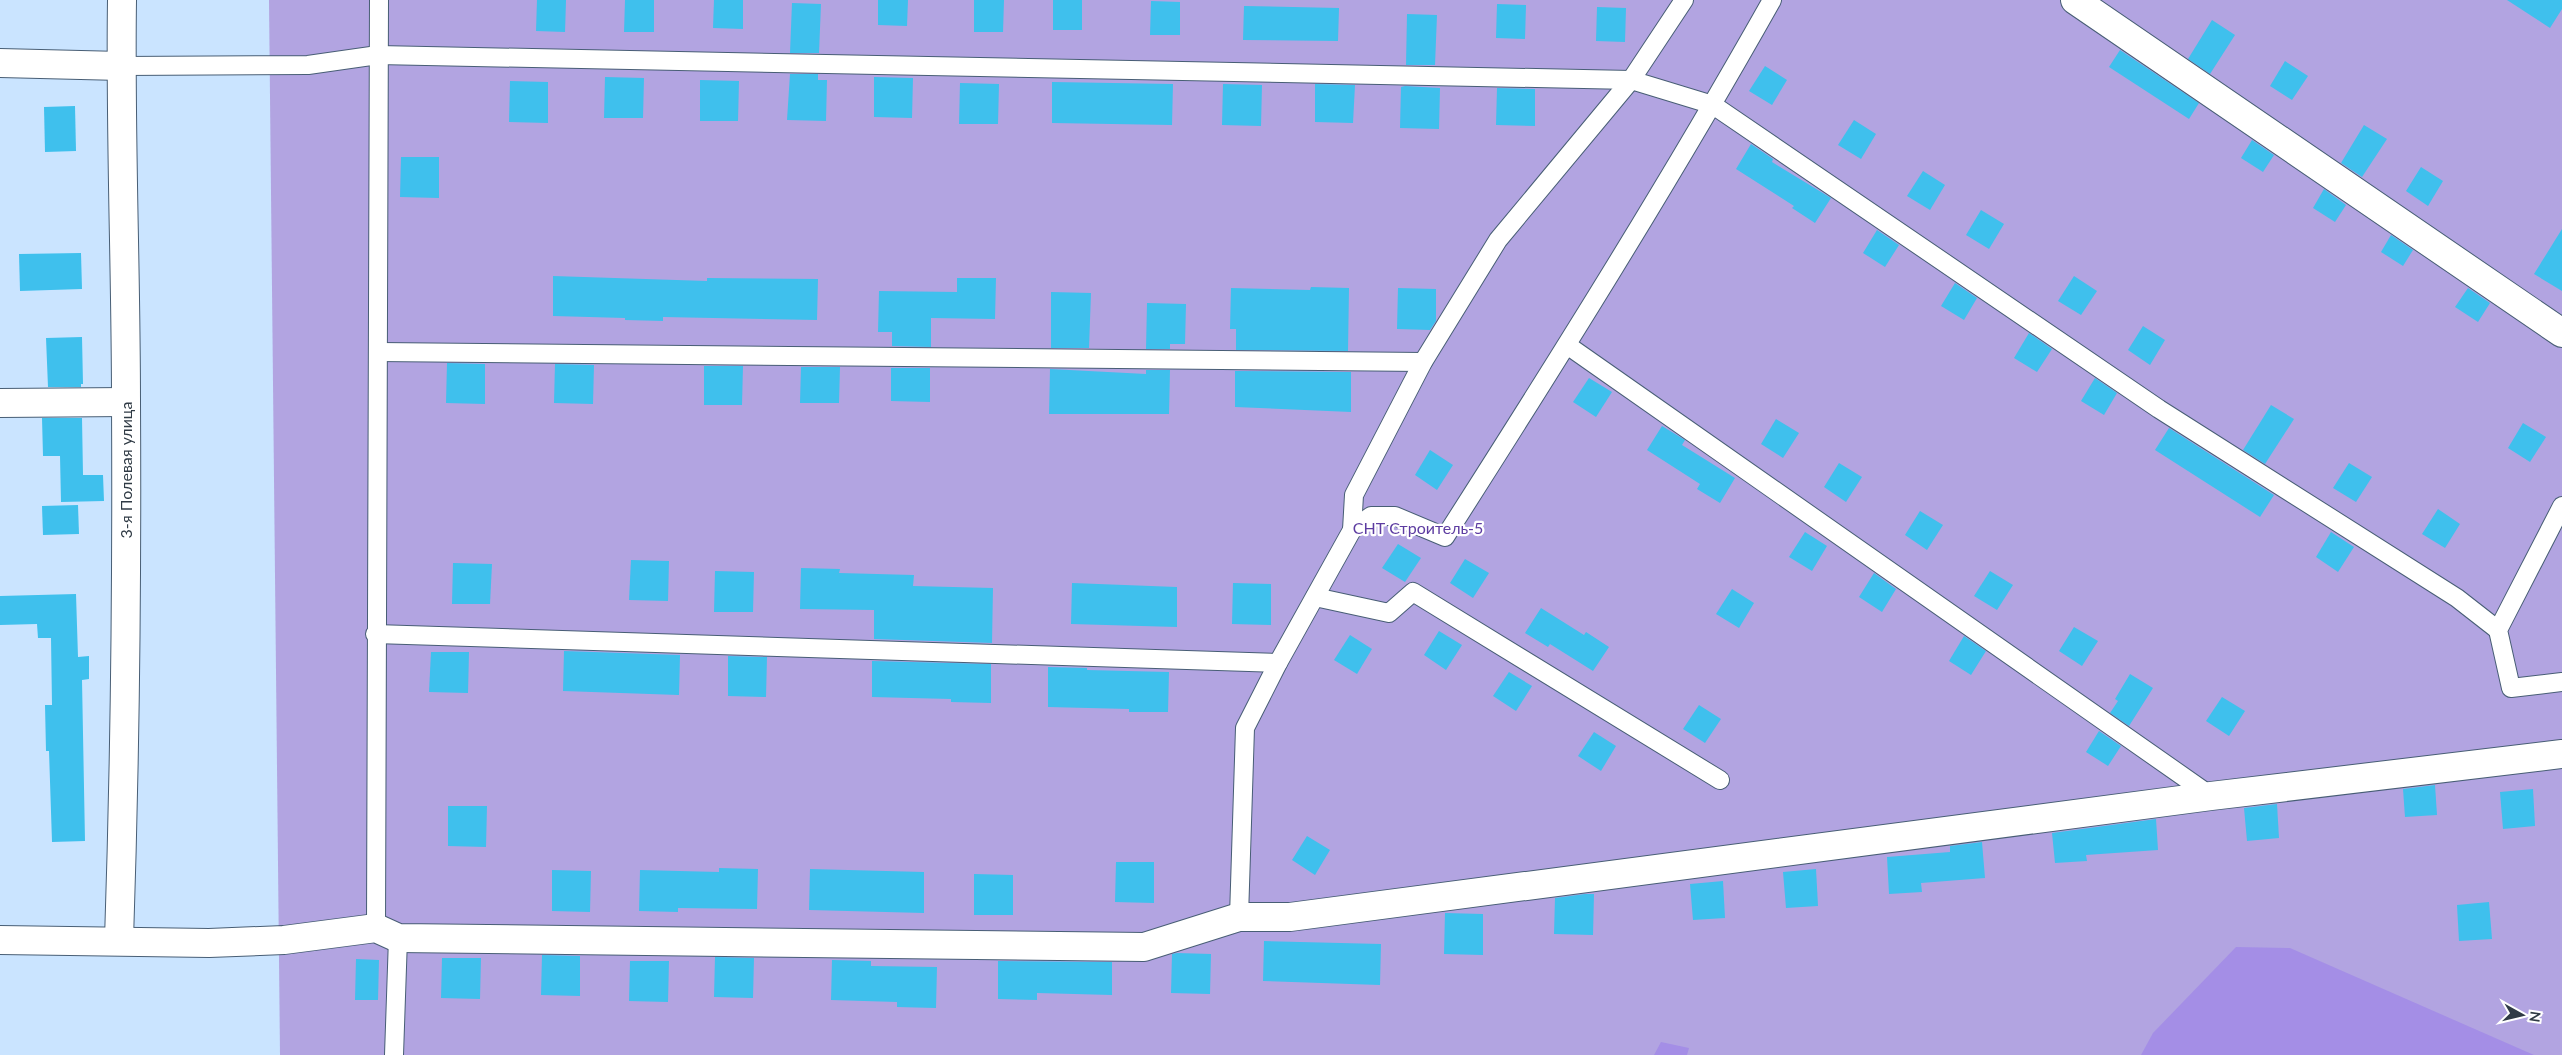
<svg xmlns="http://www.w3.org/2000/svg" width="2562" height="1055" font-family="Lato,sans-serif">
<rect width="100%" height="100%" fill="#cae4ff"/>
<path fill="#b2a4e1" d="M 269,0 L 2562,0 L 2562,1055 L 280,1055 Z"/>
<g fill="#a48ee6">
<path d="M 2236,947 L 2290,948 L 2534,1055 L 2141,1055 L 2153,1033 Z"/>
<path d="M 1661,1042 L 1689,1048 L 1687,1055 L 1654,1055 Z"/>
</g>
<g fill="#3fc0ed">
<path d="M 537,0 L 566,0 L 565,32 L 536,31 Z"/>
<path d="M 625,0 L 654,0 L 654,32 L 624,32 Z"/>
<path d="M 714,0 L 743,0 L 743,29 L 713,28 Z"/>
<path d="M 878,0 L 908,0 L 907,26 L 878,25 Z"/>
<path d="M 974,0 L 1004,0 L 1003,32 L 974,32 Z"/>
<rect x="1053" y="0" width="29" height="30"/>
<path d="M 2507,0 L 2562,0 L 2562,9 L 2550,28 Z"/>
<path d="M 1151,1 L 1180,2 L 1180,35 L 1150,35 Z"/>
<path d="M 792,3 L 821,4 L 819,53 L 790,53 Z"/>
<path d="M 1497,4 L 1526,5 L 1525,39 L 1496,38 Z"/>
<path d="M 1244,6 L 1339,8 L 1338,41 L 1243,40 Z"/>
<path d="M 1597,7 L 1626,8 L 1625,42 L 1596,41 Z"/>
<path d="M 1407,14 L 1437,15 L 1435,65 L 1406,65 Z"/>
<path d="M 2212,20 L 2235,35 L 2210,74 L 2188,59 Z"/>
<path d="M 2120,50 L 2199,103 L 2189,119 L 2109,67 Z"/>
<path d="M 2285,61 L 2308,76 L 2292,100 L 2270,86 Z"/>
<path d="M 1765,66 L 1787,80 L 1772,105 L 1749,91 Z"/>
<path d="M 790,74 L 818,74 L 818,80 L 827,80 L 826,121 L 787,120 Z"/>
<path d="M 605,77 L 644,78 L 643,118 L 604,118 Z"/>
<path d="M 874,77 L 913,78 L 912,118 L 874,117 Z"/>
<path d="M 700,80 L 739,81 L 738,121 L 700,121 Z"/>
<path d="M 510,81 L 548,82 L 548,123 L 509,122 Z"/>
<path d="M 1052,82 L 1173,84 L 1172,125 L 1052,123 Z"/>
<path d="M 960,83 L 999,84 L 998,124 L 959,124 Z"/>
<path d="M 1223,84 L 1262,85 L 1261,126 L 1222,125 Z"/>
<path d="M 1315,84 L 1355,85 L 1353,123 L 1315,122 Z"/>
<path d="M 1405,86 L 1440,88 L 1439,129 L 1400,128 L 1401,87 Z"/>
<path d="M 1497,88 L 1535,89 L 1535,126 L 1496,125 Z"/>
<path d="M 75,106 L 76,151 L 45,152 L 44,107 Z"/>
<path d="M 1854,120 L 1876,134 L 1861,159 L 1838,145 Z"/>
<path d="M 2364,125 L 2387,139 L 2362,177 L 2341,163 Z"/>
<path d="M 2252,140 L 2274,155 L 2263,172 L 2241,158 Z"/>
<path d="M 1751,144 L 1773,159 L 1772,162 L 1831,198 L 1815,223 L 1792,208 L 1794,206 L 1736,169 Z"/>
<path d="M 401,157 L 439,157 L 439,198 L 400,197 Z"/>
<path d="M 2421,167 L 2443,181 L 2428,206 L 2406,191 Z"/>
<path d="M 1923,171 L 1945,185 L 1930,210 L 1907,196 Z"/>
<path d="M 2324,189 L 2346,205 L 2335,222 L 2313,208 Z"/>
<path d="M 1981,210 L 2004,224 L 1989,249 L 1966,235 Z"/>
<path d="M 2562,229 L 2562,291 L 2534,274 Z"/>
<path d="M 1877,230 L 1899,245 L 1885,267 L 1863,253 Z"/>
<path d="M 2391,235 L 2413,250 L 2403,266 L 2381,252 Z"/>
<path d="M 81,253 L 82,289 L 20,291 L 19,254 Z"/>
<path d="M 553,276 L 707,281 L 707,278 L 818,279 L 817,320 L 663,317 L 663,321 L 625,320 L 625,318 L 553,316 Z"/>
<path d="M 2074,276 L 2097,291 L 2081,315 L 2058,301 Z"/>
<path d="M 957,278 L 996,278 L 995,319 L 931,318 L 931,347 L 892,346 L 892,332 L 878,332 L 879,291 L 957,292 Z"/>
<path d="M 1955,283 L 1977,298 L 1964,320 L 1941,306 Z"/>
<path d="M 1311,287 L 1349,288 L 1348,351 L 1236,350 L 1236,329 L 1230,329 L 1231,288 L 1310,290 Z"/>
<path d="M 1398,288 L 1436,289 L 1436,321 L 1430,330 L 1397,329 Z"/>
<path d="M 2468,288 L 2490,303 L 2478,322 L 2455,307 Z"/>
<path d="M 1051,292 L 1091,293 L 1089,348 L 1051,348 Z"/>
<path d="M 1147,303 L 1186,304 L 1185,344 L 1170,344 L 1170,349 L 1146,349 Z"/>
<path d="M 2143,326 L 2165,340 L 2150,365 L 2128,350 Z"/>
<path d="M 2029,333 L 2052,349 L 2037,372 L 2014,358 Z"/>
<path d="M 82,337 L 83,384 L 81,384 L 81,387 L 48,387 L 46,338 Z"/>
<path d="M 447,363 L 485,364 L 485,404 L 446,403 Z"/>
<path d="M 555,364 L 594,365 L 593,404 L 554,403 Z"/>
<path d="M 704,366 L 743,366 L 742,405 L 704,405 Z"/>
<path d="M 801,367 L 840,367 L 839,403 L 800,403 Z"/>
<path d="M 891,368 L 930,368 L 930,402 L 891,401 Z"/>
<path d="M 1050,369 L 1146,374 L 1146,370 L 1170,370 L 1169,414 L 1049,414 Z"/>
<path d="M 1235,371 L 1351,372 L 1351,412 L 1235,407 Z"/>
<path d="M 1589,378 L 1612,392 L 1596,417 L 1573,402 Z"/>
<path d="M 2095,378 L 2117,393 L 2104,415 L 2081,401 Z"/>
<path d="M 2271,405 L 2294,419 L 2265,464 L 2243,450 Z"/>
<path d="M 42,418 L 82,418 L 83,475 L 103,475 L 104,501 L 61,502 L 60,456 L 43,456 Z"/>
<path d="M 1776,419 L 1799,433 L 1783,458 L 1761,444 Z"/>
<path d="M 2523,423 L 2546,437 L 2530,462 L 2508,448 Z"/>
<path d="M 1662,426 L 1685,440 L 1682,445 L 1735,478 L 1720,503 L 1697,489 L 1700,484 L 1647,450 Z"/>
<path d="M 2169,428 L 2274,495 L 2260,517 L 2155,450 Z"/>
<path d="M 1430,450 L 1453,465 L 1437,490 L 1415,475 Z"/>
<path d="M 1839,463 L 1862,477 L 1846,502 L 1824,487 Z"/>
<path d="M 2349,463 L 2372,477 L 2356,502 L 2333,488 Z"/>
<path d="M 78,505 L 79,534 L 43,535 L 42,506 Z"/>
<path d="M 2438,509 L 2460,524 L 2445,548 L 2422,534 Z"/>
<path d="M 1920,511 L 1943,525 L 1927,550 L 1905,535 Z"/>
<path d="M 1805,532 L 1827,546 L 1812,571 L 1789,557 Z"/>
<path d="M 2331,532 L 2354,547 L 2338,572 L 2316,557 Z"/>
<path d="M 1398,544 L 1421,558 L 1405,582 L 1382,568 Z"/>
<path d="M 1465,559 L 1489,573 L 1473,598 L 1450,583 Z"/>
<path d="M 631,560 L 669,561 L 668,601 L 629,600 Z"/>
<path d="M 453,563 L 492,564 L 490,604 L 452,604 Z"/>
<path d="M 801,568 L 840,569 L 839,573 L 914,575 L 913,586 L 993,588 L 992,643 L 874,639 L 874,610 L 800,609 Z"/>
<path d="M 715,571 L 754,572 L 753,612 L 714,612 Z"/>
<path d="M 1990,571 L 2013,585 L 1997,610 L 1974,596 Z"/>
<path d="M 1874,573 L 1896,589 L 1882,612 L 1859,597 Z"/>
<path d="M 1072,583 L 1177,587 L 1177,627 L 1071,624 Z"/>
<path d="M 1233,583 L 1271,584 L 1271,625 L 1232,624 Z"/>
<path d="M 1732,589 L 1754,603 L 1739,628 L 1716,614 Z"/>
<path d="M 76,594 L 78,657 L 89,656 L 89,679 L 82,680 L 85,841 L 52,842 L 49,751 L 46,751 L 45,705 L 52,705 L 51,638 L 38,638 L 37,624 L 0,625 L 0,596 Z"/>
<path d="M 1541,608 L 1584,635 L 1586,632 L 1609,647 L 1593,671 L 1550,644 L 1548,647 L 1525,633 Z"/>
<path d="M 2074,627 L 2098,641 L 2082,666 L 2059,651 Z"/>
<path d="M 1439,631 L 1462,645 L 1446,670 L 1424,655 Z"/>
<path d="M 1350,635 L 1372,649 L 1357,674 L 1334,660 Z"/>
<path d="M 1964,636 L 1986,651 L 1971,675 L 1949,661 Z"/>
<path d="M 564,651 L 680,655 L 679,695 L 563,691 Z"/>
<path d="M 431,652 L 469,652 L 468,693 L 429,692 Z"/>
<path d="M 728,656 L 767,657 L 766,697 L 728,696 Z"/>
<path d="M 872,661 L 991,664 L 991,703 L 951,702 L 951,699 L 872,697 Z"/>
<path d="M 1048,667 L 1087,668 L 1087,670 L 1169,672 L 1168,712 L 1129,712 L 1129,709 L 1048,707 Z"/>
<path d="M 1509,672 L 1532,686 L 1516,711 L 1493,696 Z"/>
<path d="M 2130,674 L 2153,688 L 2129,726 L 2110,713 L 2118,701 L 2115,699 Z"/>
<path d="M 2222,697 L 2245,711 L 2229,736 L 2206,721 Z"/>
<path d="M 1699,705 L 1721,719 L 1705,743 L 1683,729 Z"/>
<path d="M 2099,731 L 2121,746 L 2108,766 L 2086,752 Z"/>
<path d="M 1594,732 L 1616,746 L 1601,771 L 1578,756 Z"/>
<path d="M 2435,785 L 2437,815 L 2405,817 L 2403,789 Z"/>
<path d="M 2533,789 L 2535,826 L 2503,829 L 2500,792 Z"/>
<path d="M 2277,804 L 2279,838 L 2247,841 L 2244,808 Z"/>
<path d="M 448,806 L 487,806 L 486,847 L 448,846 Z"/>
<path d="M 2156,819 L 2158,850 L 2086,855 L 2087,861 L 2055,863 L 2052,833 Z"/>
<path d="M 1307,836 L 1330,850 L 1315,875 L 1292,860 Z"/>
<path d="M 1982,842 L 1985,878 L 1921,883 L 1922,892 L 1889,894 L 1887,857 L 1950,852 L 1950,846 Z"/>
<path d="M 1116,862 L 1154,862 L 1154,903 L 1115,902 Z"/>
<path d="M 719,868 L 758,869 L 757,909 L 678,908 L 678,912 L 639,911 L 640,870 L 719,872 Z"/>
<path d="M 810,869 L 924,872 L 924,913 L 809,910 Z"/>
<path d="M 1816,869 L 1818,906 L 1786,908 L 1783,872 Z"/>
<path d="M 552,870 L 591,871 L 590,912 L 552,911 Z"/>
<path d="M 974,874 L 1013,875 L 1013,915 L 974,915 Z"/>
<path d="M 1723,881 L 1725,918 L 1693,920 L 1690,884 Z"/>
<path d="M 1585,894 L 1594,894 L 1593,935 L 1554,934 L 1555,898 Z"/>
<path d="M 2489,902 L 2492,939 L 2459,941 L 2457,905 Z"/>
<path d="M 1445,913 L 1483,914 L 1483,955 L 1444,954 Z"/>
<path d="M 1264,941 L 1381,944 L 1380,985 L 1263,981 Z"/>
<path d="M 1177,953 L 1211,954 L 1210,994 L 1171,993 L 1172,954 Z"/>
<path d="M 542,955 L 580,956 L 580,996 L 541,995 Z"/>
<path d="M 715,957 L 754,958 L 753,998 L 714,997 Z"/>
<path d="M 442,958 L 481,958 L 480,999 L 441,998 Z"/>
<path d="M 356,959 L 379,960 L 378,1000 L 355,1000 Z"/>
<path d="M 832,960 L 871,961 L 871,966 L 937,967 L 936,1008 L 897,1007 L 897,1002 L 831,1000 Z"/>
<path d="M 630,961 L 669,961 L 668,1002 L 629,1001 Z"/>
<path d="M 998,961 L 1112,962 L 1112,995 L 1037,993 L 1037,1000 L 998,999 Z"/>
</g>
<g fill="none" stroke-linecap="round" stroke-linejoin="round">
<g stroke="#485e75" stroke-width="20">
<g id="lane">
<path d="M 121,66 L 308,65 L 378,55 L 1631,80 L 1713,105 L 2159,409 L 2457,598 L 2498,630"/>
<path d="M 1567,345 L 2211,796"/>
<path d="M 378,352 L 1423,362"/>
<path d="M 2562,506 L 2498,630 L 2511,688 L 2562,682"/>
<path d="M 1352,530 L 1354,495 L 1423,362 L 1498,240 L 1631,80 L 1684,0"/>
<path d="M 1315,597 L 1389,613 L 1413,592 L 1720,780"/>
<path d="M 375,634 L 1278,663"/>
<path d="M 1239,917 L 1245,728 L 1278,663 L 1352,530 L 1371,516 L 1395,516 L 1445,537 C 1558,360 1669,183 1772,0"/>
<path d="M 376,928 L 379,0"/>
<path d="M 394,1055 L 398,938"/>
</g>
</g>
<g stroke="#485e75" stroke-width="30">
<g id="street">
<path d="M 2075,0 L 2562,333"/>
<path d="M 0,63 L 121,66"/>
<path d="M 0,403 L 126,402"/>
<path d="M 0,940 L 209,943 L 284,940 L 376,928 L 398,938 L 1144,947 L 1239,917 L 1290,917 L 2211,796 L 2562,754"/>
<path d="M 119,940 C 125,761 127,581 126,402 C 126,268 120,134 122,0"/>
</g>
</g>
<use href="#lane" stroke="#fff" stroke-width="18"/>
<use href="#street" stroke="#fff" stroke-width="28"/>
</g>
<g text-anchor="middle" stroke-width="4.5" stroke-linejoin="round" paint-order="stroke">
<g font-size="16" fill="#303b45" stroke="#fff">
<text transform="translate(126 470) rotate(-90)" y="6">3-я Полевая улица</text>
</g>
<g font-size="16" fill="#5d3ca1" stroke="#fff">
<text x="1418" y="534">СНТ Строитель-5</text>
</g>
</g>
<g transform="translate(2522 1015) rotate(98)" stroke="#ffffff" stroke-width="4" paint-order="stroke">
<path d="M0-4L9 19L0 12L-9 19Z" fill="#303b45"/>
<text y="-8" font-size="14" font-weight="bold" text-anchor="middle" fill="#303b45">N</text>
</g>
</svg>
